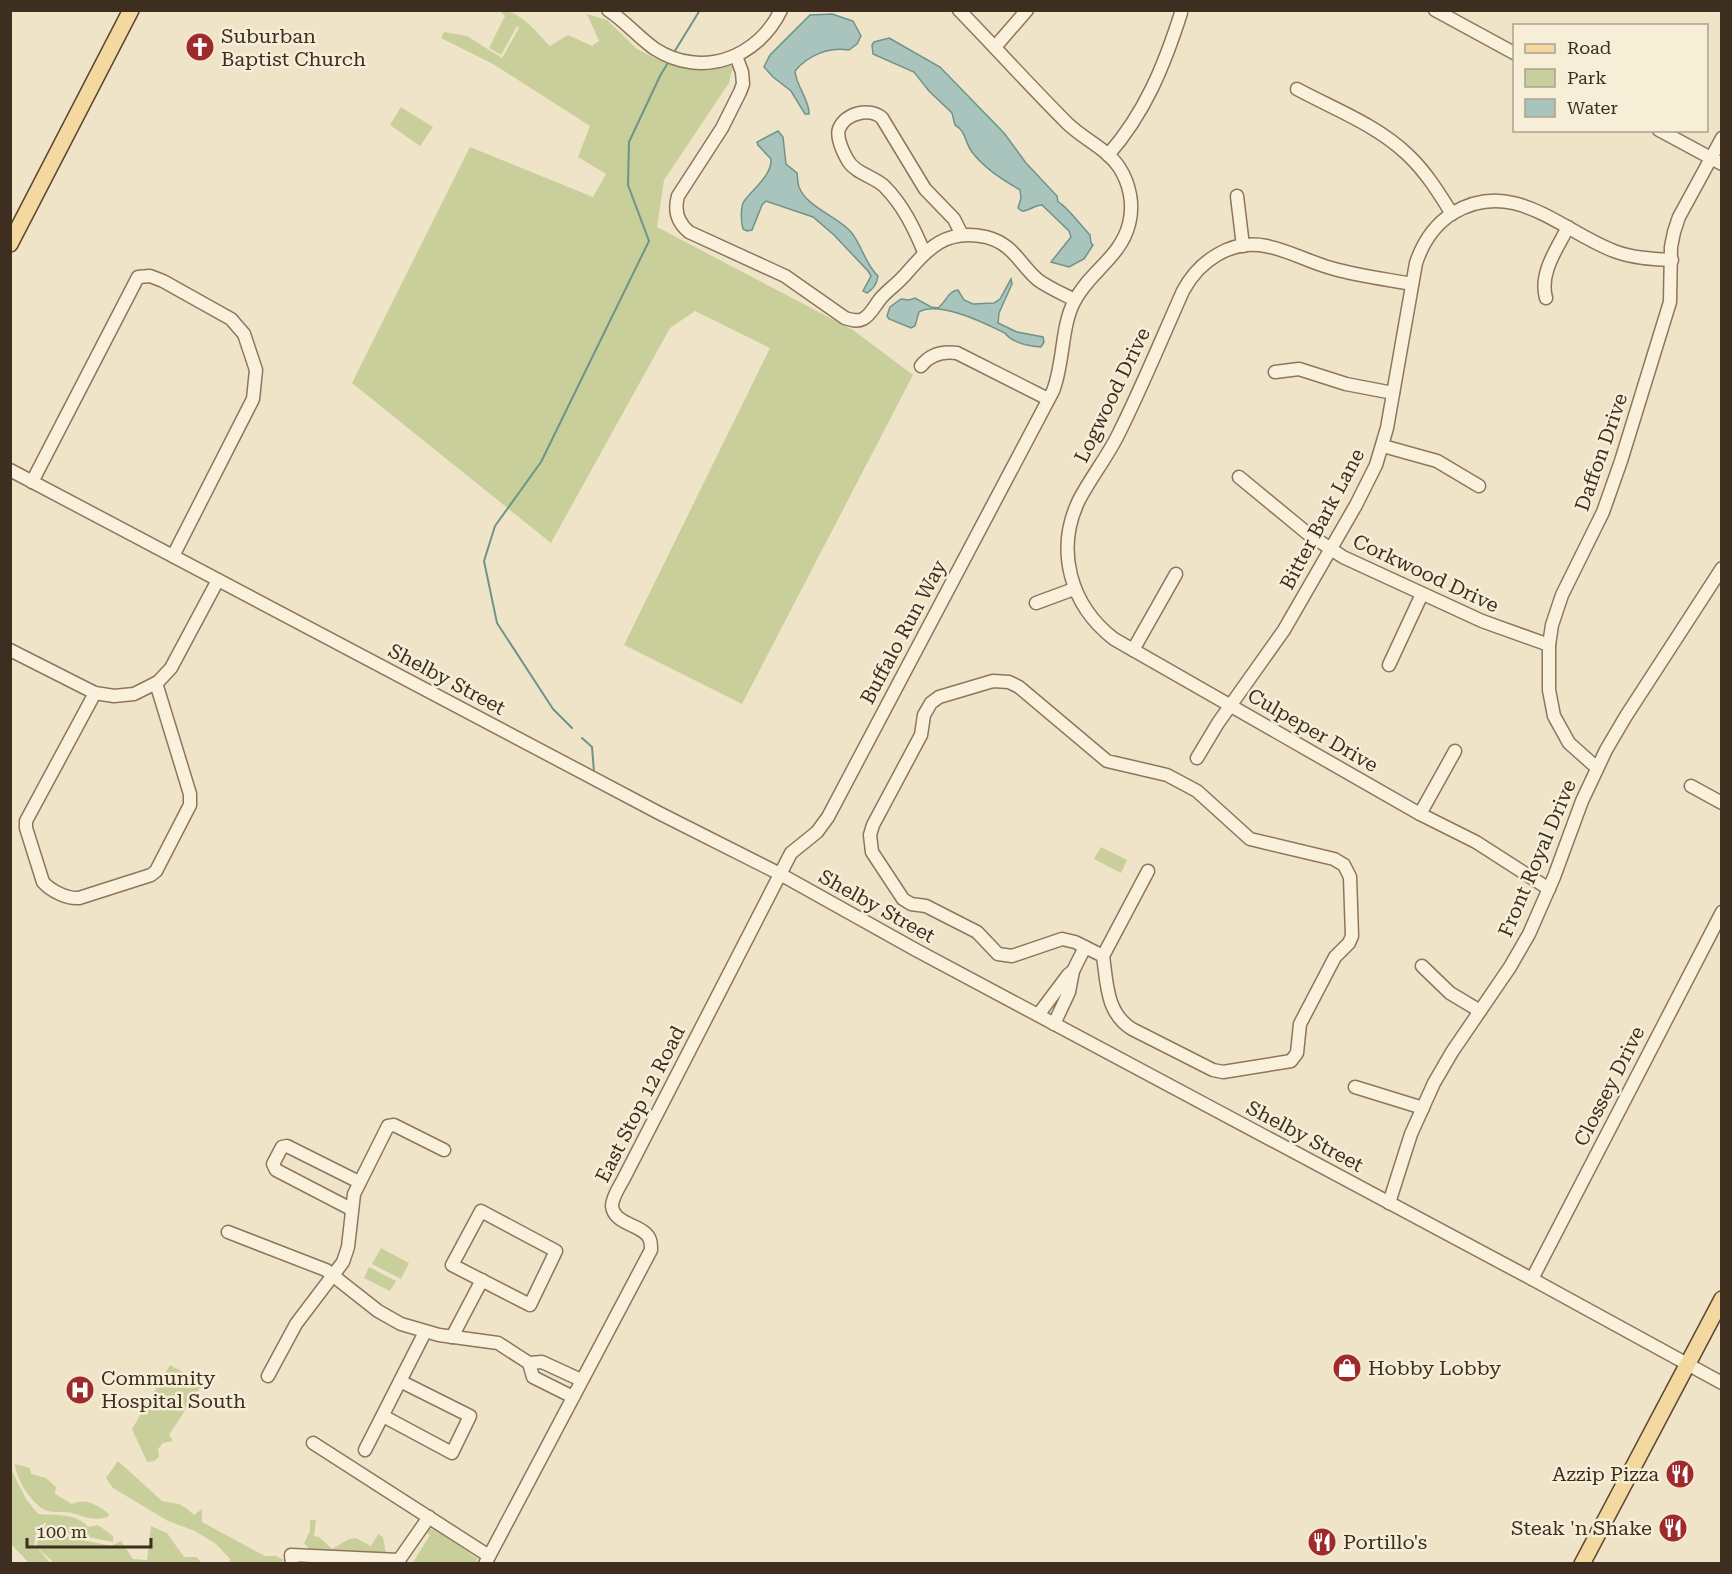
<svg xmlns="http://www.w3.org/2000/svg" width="1732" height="1574" font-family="'Roboto Serif',serif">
<rect width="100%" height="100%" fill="#f0e4c8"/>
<g fill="#c9cf9b">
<path d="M 501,10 C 521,11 537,33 550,46 L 568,35 L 592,46 L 599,41 L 587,14 L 607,20 L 637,49 L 669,65 L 733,66 L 729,83 L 664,180 L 657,227 L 853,330 L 913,375 L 742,704 L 624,645 L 770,348 L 695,311 L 670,328 L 551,543 L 352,383 L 470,147 L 593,197 L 606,174 L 578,157 L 590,126 L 493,64 L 441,38 L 444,32 L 467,36 L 502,58 L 519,28 L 517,26 L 501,55 L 489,48 L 505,16 L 501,12 Z"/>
<path d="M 401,107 L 433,127 L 420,146 L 390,125 Z"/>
<path d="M 1101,847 L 1127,860 L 1121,873 L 1094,859 Z"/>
<path d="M 381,1248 L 409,1263 L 401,1279 L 372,1264 Z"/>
<path d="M 369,1267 L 396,1281 L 390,1291 L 364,1278 Z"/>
<path d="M 170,1365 L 203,1383 L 169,1435 L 173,1441 L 163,1443 L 158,1449 L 159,1457 L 154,1461 L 147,1462 L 132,1429 Z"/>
<path d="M 118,1461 L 162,1501 L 179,1504 L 186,1508 L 194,1515 L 202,1509 L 202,1522 L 265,1556 L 276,1556 L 284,1560 L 279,1563 L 229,1563 L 230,1559 L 216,1544 L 195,1531 L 168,1521 L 113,1488 L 106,1478 Z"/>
<path d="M 15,1464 L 30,1468 L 31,1474 L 46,1478 L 56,1487 L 55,1494 L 72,1504 C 86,1497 99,1506 109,1514 L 108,1517 C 94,1521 85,1517 72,1513 C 64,1511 56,1513 48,1511 C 33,1507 16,1479 15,1464 Z"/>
<path d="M 10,1467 L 26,1499 L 38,1514 C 55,1516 75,1512 88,1527 L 98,1525 L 113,1536 L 113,1542 L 38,1527 L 34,1545 L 36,1547 L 41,1531 L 111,1546 L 121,1541 L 133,1559 L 147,1560 L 151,1526 L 167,1533 L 184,1557 L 197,1557 L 201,1563 L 54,1563 L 38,1548 L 50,1563 L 29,1563 L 11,1544 Z"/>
<path d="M 310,1520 L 316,1520 L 314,1536 L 319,1537 L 332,1549 L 349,1539 L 356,1538 L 371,1546 L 378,1534 L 383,1537 L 386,1554 L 311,1551 L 304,1543 L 310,1531 Z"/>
<path d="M 426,1528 L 434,1529 L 478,1559 L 476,1563 L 412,1564 L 430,1535 L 424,1531 Z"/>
</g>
<g fill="#a9c4bc" stroke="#6f938a" stroke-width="1.5">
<path d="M 832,14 L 853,21 L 861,36 L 857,44 L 849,50 C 829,47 808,55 795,71 C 796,86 810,101 809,114 L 805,114 L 791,91 L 773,77 L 764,67 L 770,55 L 810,15 Z"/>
<path d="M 889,38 L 940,67 L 1004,133 L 1026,163 L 1057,196 L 1058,202 C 1065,204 1082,227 1090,235 L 1091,243 L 1093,245 L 1084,259 L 1069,267 L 1051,262 L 1071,237 L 1069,231 L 1042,205 C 1034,205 1030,211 1022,211 L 1018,208 L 1021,198 L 1020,190 C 1002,179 985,169 972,152 C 965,143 966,131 955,125 L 952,113 L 929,91 L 914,72 L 873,54 L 872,45 L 874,42 Z"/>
<path d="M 778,131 L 783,137 L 786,164 L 797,173 C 798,177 797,182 799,187 C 807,208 838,216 851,232 C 862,245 865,264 878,276 C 877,283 874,289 867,293 L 863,291 L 871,276 L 868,271 L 834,235 L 813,217 L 766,201 L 762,205 L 752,230 L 747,231 L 743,229 C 741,222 740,205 745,200 C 754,188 772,175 771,159 L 758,145 L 757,142 Z"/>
<path d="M 1011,279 L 1012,284 L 999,313 L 998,323 L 1017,332 L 1043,337 L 1044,342 L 1041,347 C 1029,346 1012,343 1005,333 C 986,324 939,300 919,312 L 915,326 L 911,328 L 889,319 L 887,316 L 890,307 L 901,299 L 909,300 L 915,298 L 931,307 L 938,308 C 946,302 948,291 958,290 L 964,300 L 973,304 L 994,303 L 1000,299 Z"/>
</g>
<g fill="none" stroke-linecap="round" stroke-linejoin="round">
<g stroke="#6f938a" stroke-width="2">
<path d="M 673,54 L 700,10"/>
<path d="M 572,728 L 553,709 L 497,623 L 484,561 L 495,526 L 541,462 L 649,241 L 628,185 L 629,142 L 660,76 L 669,61"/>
<path d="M 582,738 L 592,747 L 594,772"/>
</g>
<g stroke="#8d765c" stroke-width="15">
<g id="minor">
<path d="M 608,10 C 625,21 638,37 655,49 C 702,79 758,58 781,10"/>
<path d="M 1435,10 L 1514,53"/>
<path d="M 995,47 L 1027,10"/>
<path d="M 736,56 L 742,72 L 743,84 L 740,92 L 722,128 L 678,196 C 674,210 677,222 689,232 L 785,276 L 845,318 C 851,320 857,322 863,319 C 871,315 875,305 881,298 C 888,290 897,284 904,276 C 928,249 945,228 986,237 C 1014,244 1019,264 1038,280 C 1049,288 1063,294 1075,300"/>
<path d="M 1297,89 C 1334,109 1377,125 1408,155 C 1426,172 1439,193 1452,214"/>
<path d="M 1659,130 L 1722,164"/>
<path d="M 1108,155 C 1145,113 1164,66 1181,13"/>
<path d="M 1237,196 L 1243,246"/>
<path d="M 924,252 C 914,228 903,205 884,186 C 873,176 854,173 847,159 C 843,152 836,137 839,129 C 845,113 870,107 882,118 L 925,189 L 954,219 L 962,235"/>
<path d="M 1412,284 C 1385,279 1358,276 1331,268 C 1309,262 1288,250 1266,246 C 1231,239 1199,261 1183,291 C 1162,338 1142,387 1119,433 C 1108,456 1091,477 1079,500 C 1055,550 1070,605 1114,639 L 1420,814 L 1476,842 L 1549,889"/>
<path d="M 1546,298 C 1539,273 1557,249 1568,227"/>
<path d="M 921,366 C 930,354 943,351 957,353 L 1048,399"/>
<path d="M 1275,372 L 1299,369 L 1346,384 L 1393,393"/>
<path d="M 1383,446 L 1437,461 L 1479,486"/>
<path d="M 10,470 L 659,813 L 780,874 L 916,950 L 1532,1279 L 1722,1383"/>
<path d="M 1239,477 L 1307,533 L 1343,557 L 1482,621 L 1549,645"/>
<path d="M 32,482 L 138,277 L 150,276 L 163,281 L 231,319 L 244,334 L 256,370 L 253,399 L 173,556"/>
<path d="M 1036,603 L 1074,589"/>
<path d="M 10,650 L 95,693 L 114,696 L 134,694 L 158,682 L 171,668 L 218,580"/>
<path d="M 1133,650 L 1176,574"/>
<path d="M 1389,665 L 1422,594"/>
<path d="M 993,681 L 1009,682 L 1019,687 L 1107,761 L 1167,775 L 1197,791 L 1250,839 L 1334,859 L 1344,865 L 1350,877 L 1352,936 L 1349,943 L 1335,957 L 1300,1024 L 1297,1053 L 1291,1061 L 1223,1072 L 1213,1070 L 1132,1029 C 1106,1013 1107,983 1103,956 L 1075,942 L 1062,939 L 1012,956 L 998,954 L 977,932 L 926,906 L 911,904 L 903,899 L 872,852 L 870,835 L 873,825 L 921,735 L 924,715 L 931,703 L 939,697 Z"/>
<path d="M 95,693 L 26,821 L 26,828 L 43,882 C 51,891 67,899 79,898 L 151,875 L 156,871 L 190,805 L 190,794 L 156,683"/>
<path d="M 1197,758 L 1218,723 L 1284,630 L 1356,505 L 1376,465 L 1387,428 L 1416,263 C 1423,242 1434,225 1453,213 C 1513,177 1560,230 1614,251 C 1632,258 1652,259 1672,260"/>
<path d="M 1597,768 L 1569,743 L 1554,716 L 1549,690 L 1549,645 L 1552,625 L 1562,595 L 1603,512 L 1621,461 L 1670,302 L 1671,247 L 1674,232 L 1679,217 L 1722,138"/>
<path d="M 1691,786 L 1722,803"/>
<path d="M 1420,814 L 1455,751"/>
<path d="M 1103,956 L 1148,871"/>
<path d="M 1422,966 L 1450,993 L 1480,1011"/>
<path d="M 1073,971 L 1085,947"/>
<path d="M 1038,1015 L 1068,975 L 1073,971 L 1069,992 L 1054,1024"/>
<path d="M 1355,1087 L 1423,1108"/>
<path d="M 1389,1203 L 1411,1134 L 1434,1083 L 1452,1052 L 1510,967 L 1529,934 L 1554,877 L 1582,801 L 1606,750 L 1626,716 L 1722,568"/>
<path d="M 351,1209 L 276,1170 L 273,1164 L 282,1147 L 287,1146 L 359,1182"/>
<path d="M 481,1211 L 556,1251 L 530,1305 L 452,1265 Z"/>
<path d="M 228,1232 L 326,1270 L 378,1311 L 401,1324 L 439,1335 L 498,1343 L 529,1363 L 542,1362 L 581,1380"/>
<path d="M 1532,1279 L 1722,912"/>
<path d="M 452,1337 L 482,1280"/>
<path d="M 529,1363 L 533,1377 L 573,1397"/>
<path d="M 268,1376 L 296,1324 L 343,1262 L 348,1247 L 354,1194 L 388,1126 L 394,1125 L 444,1150"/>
<path d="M 383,1416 L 452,1453 L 470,1416 L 400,1381"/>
<path d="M 313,1443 L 489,1556"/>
<path d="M 365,1450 L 425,1332"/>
<path d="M 292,1564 L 291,1555 L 399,1560 L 429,1517"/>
<path d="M 485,1564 L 651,1250 C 651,1246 651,1243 650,1240 C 645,1224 614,1226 612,1206 C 612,1198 619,1187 623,1180 L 791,853 L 817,832 L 828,817 L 1053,391 C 1064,363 1061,327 1074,302 C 1088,273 1121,257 1129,224 C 1134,205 1130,184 1119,167 C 1106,148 1083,139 1067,123 C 1030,86 995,47 959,10"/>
</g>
</g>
<g stroke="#5b4430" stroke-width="18">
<g id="major">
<path d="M 10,244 L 131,10"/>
<path d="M 1582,1564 L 1722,1299"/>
</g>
</g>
<use href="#minor" stroke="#faf1dc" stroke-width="12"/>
<use href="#major" stroke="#f3d9a0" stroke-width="15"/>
</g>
<defs>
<g id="church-disc" transform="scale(1.5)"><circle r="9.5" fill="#9e2a2b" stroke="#f7eed8"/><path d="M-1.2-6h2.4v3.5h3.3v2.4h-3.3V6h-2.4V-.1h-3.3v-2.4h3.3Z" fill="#fff"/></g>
<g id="shop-disc" transform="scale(1.5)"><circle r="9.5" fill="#9e2a2b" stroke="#f7eed8"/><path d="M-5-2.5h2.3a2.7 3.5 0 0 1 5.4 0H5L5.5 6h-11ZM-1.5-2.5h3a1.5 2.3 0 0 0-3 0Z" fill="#fff"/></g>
<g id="hospital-disc" transform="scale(1.5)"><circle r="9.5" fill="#9e2a2b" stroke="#f7eed8"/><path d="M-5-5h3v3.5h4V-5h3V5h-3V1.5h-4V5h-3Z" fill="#fff"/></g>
<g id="restaurant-disc" transform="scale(1.5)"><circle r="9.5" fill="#9e2a2b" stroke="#f7eed8"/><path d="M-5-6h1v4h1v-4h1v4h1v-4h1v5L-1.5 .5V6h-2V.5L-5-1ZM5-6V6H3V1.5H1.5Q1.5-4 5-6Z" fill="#fff"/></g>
</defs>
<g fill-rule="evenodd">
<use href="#church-disc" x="200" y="47"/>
<use href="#shop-disc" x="1347" y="1368"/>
<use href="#hospital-disc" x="80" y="1390"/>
<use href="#restaurant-disc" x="1680" y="1474"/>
<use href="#restaurant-disc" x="1673" y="1528"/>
<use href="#restaurant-disc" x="1322" y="1542"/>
</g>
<g text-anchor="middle" stroke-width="5" stroke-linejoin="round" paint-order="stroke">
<g font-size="20" fill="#3d2e20" stroke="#f7eed8" text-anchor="start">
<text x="221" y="43">Suburban<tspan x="221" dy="23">Baptist Church</tspan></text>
<text x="1368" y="1375">Hobby Lobby</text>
<text x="101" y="1385">Community<tspan x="101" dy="23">Hospital South</tspan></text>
<text x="1659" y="1481" text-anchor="end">Azzip Pizza</text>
<text x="1652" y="1535" text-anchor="end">Steak 'n Shake</text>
<text x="1343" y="1549">Portillo's</text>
</g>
<g font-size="20" fill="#3d2e20" stroke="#f7eed8">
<text transform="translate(1112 395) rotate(-64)" y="7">Logwood Drive</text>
<text transform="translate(1601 452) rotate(-71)" y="7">Daffon Drive</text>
<text transform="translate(1322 519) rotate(-62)" y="7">Bitter Bark Lane</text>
<text transform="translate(1426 573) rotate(25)" y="7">Corkwood Drive</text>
<text transform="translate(903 632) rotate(-62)" y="7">Buffalo Run Way</text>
<text transform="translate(447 679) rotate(28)" y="7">Shelby Street</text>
<text transform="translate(1313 730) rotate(30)" y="7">Culpeper Drive</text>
<text transform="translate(1537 858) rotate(-67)" y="7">Front Royal Drive</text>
<text transform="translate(877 906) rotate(29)" y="7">Shelby Street</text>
<text transform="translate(1609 1086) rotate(-63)" y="7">Clossey Drive</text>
<text transform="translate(640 1104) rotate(-63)" y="7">East Stop 12 Road</text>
<text transform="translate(1305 1136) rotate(28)" y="7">Shelby Street</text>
</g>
</g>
<rect width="1732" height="1574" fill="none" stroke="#3d2e20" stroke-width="24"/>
<rect x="1513" y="24" width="195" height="108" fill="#f7eed8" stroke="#ada18e" stroke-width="1.5"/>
<rect x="1525" y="44" width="30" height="9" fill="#f3d9a0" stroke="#ada18e" stroke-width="1.5"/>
<text x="1567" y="54" font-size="18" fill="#3d2e20">Road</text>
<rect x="1525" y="69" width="30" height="18" fill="#c9cf9b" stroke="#ada18e" stroke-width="1.5"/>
<text x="1567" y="84" font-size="18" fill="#3d2e20">Park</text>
<rect x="1525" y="99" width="30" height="18" fill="#a9c4bc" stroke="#ada18e" stroke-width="1.5"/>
<text x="1567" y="114" font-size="18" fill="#3d2e20">Water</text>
<path d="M27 1538v9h124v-9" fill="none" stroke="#3d2e20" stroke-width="3"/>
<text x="36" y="1538" font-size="18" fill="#3d2e20" stroke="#f7eed8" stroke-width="4.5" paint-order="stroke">100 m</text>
</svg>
